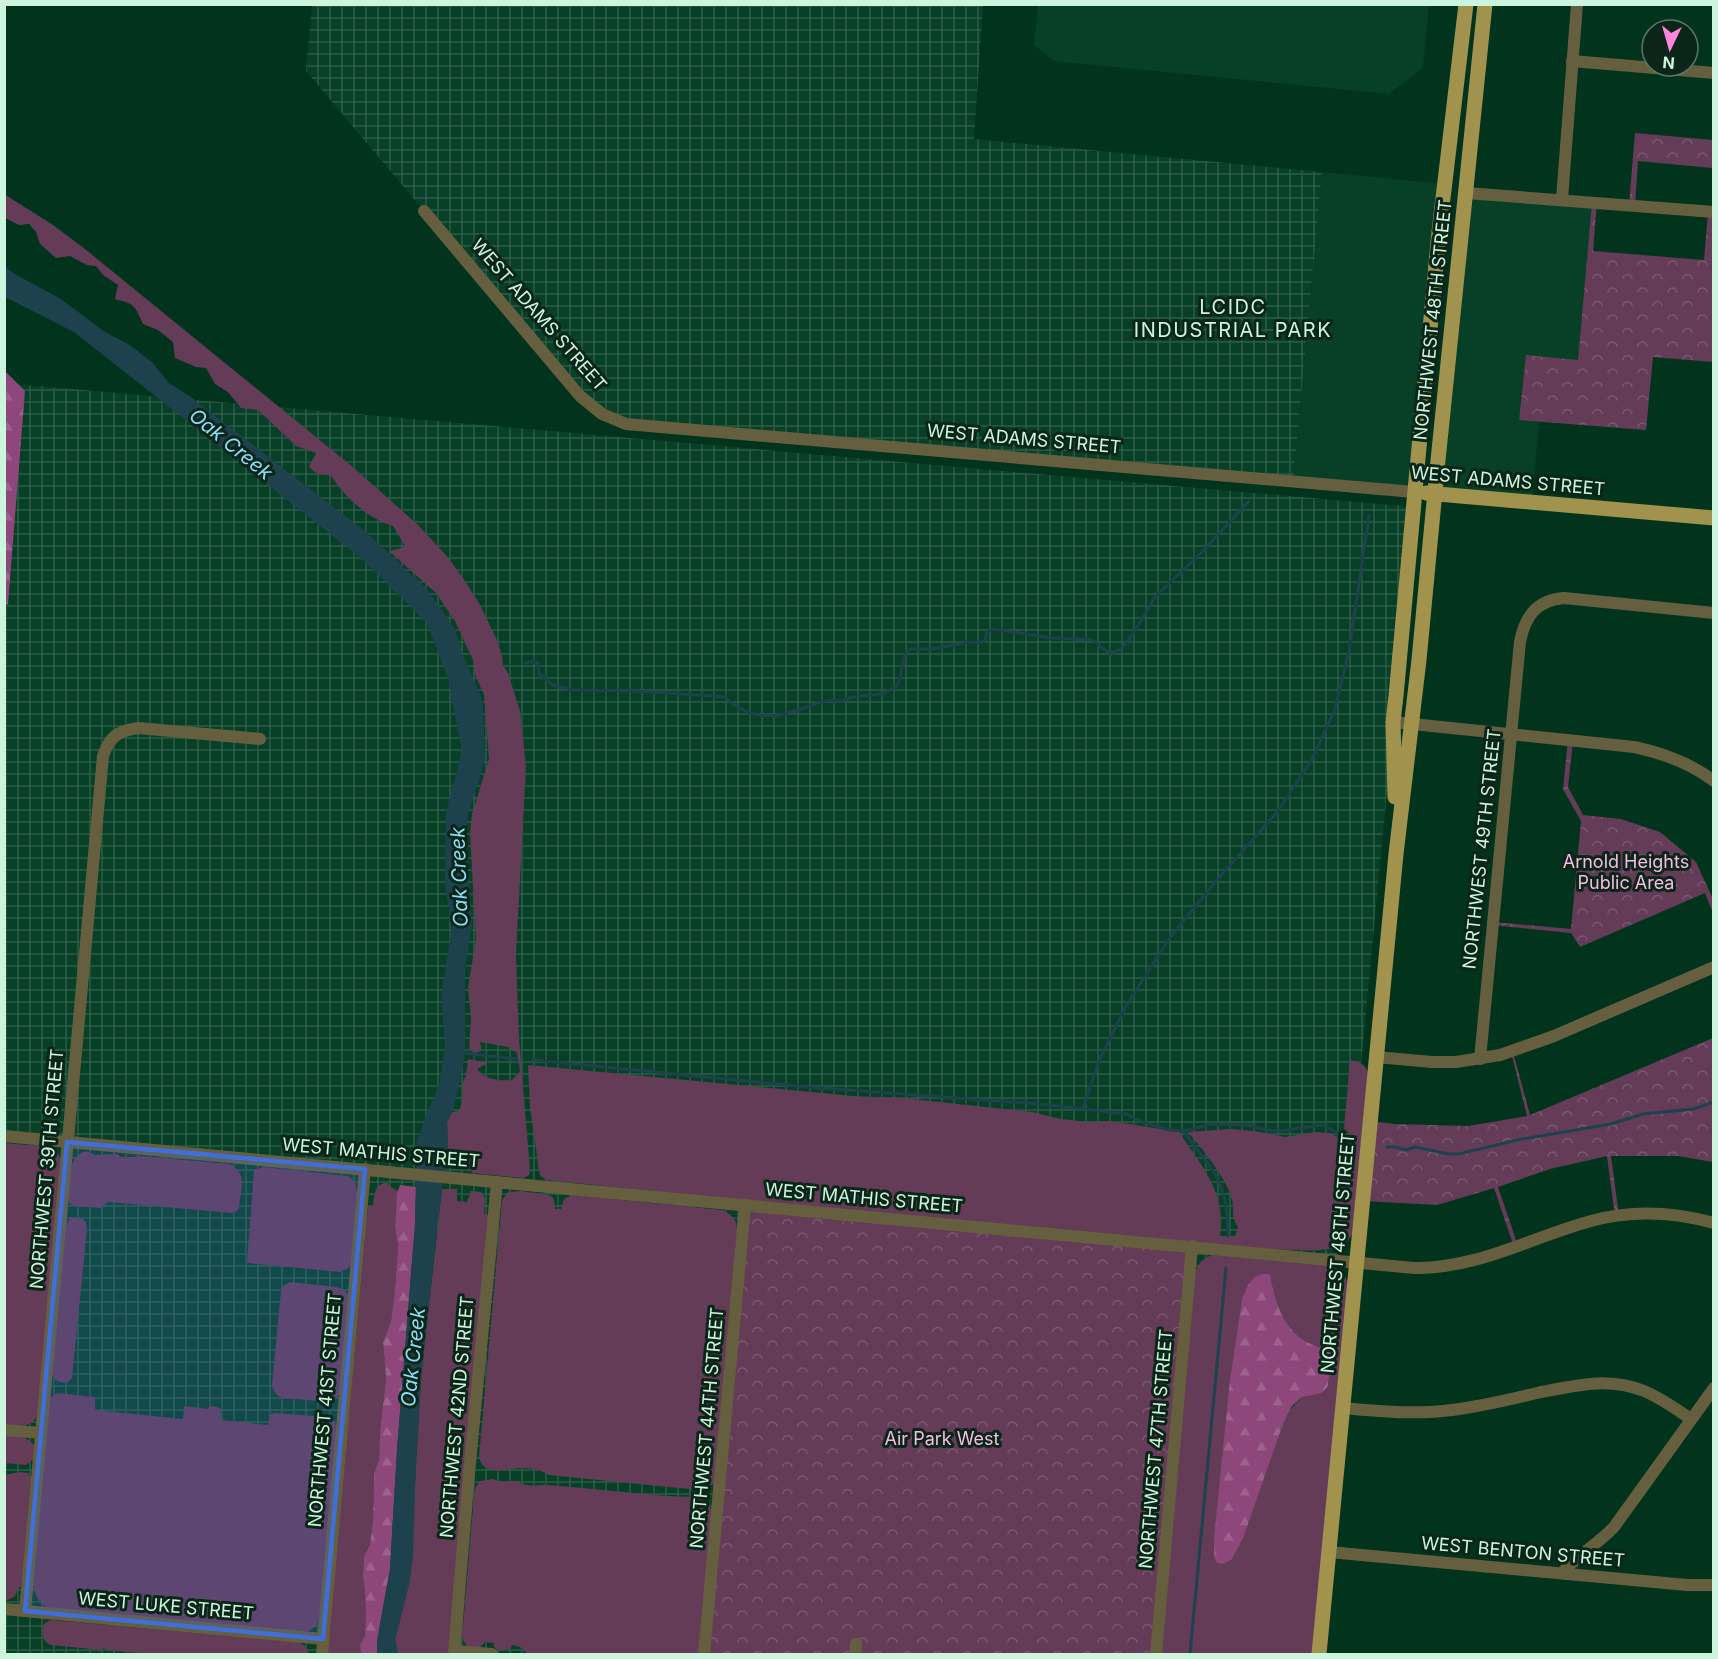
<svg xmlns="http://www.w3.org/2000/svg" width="1718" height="1659" font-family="Inter,sans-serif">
<defs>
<pattern id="industrial-grid" width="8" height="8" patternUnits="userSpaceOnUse" patternTransform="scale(1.5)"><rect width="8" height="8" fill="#074027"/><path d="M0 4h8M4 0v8" fill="none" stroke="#2a5c46"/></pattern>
<pattern id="forest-firs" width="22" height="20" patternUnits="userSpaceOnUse" patternTransform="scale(1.5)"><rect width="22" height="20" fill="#8d477a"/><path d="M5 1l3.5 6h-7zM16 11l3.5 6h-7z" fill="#9c628c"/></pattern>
<pattern id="park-crowns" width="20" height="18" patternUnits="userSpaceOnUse" patternTransform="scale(1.5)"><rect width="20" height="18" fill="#643c58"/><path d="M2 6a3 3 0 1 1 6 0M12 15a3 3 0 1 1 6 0" fill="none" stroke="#795970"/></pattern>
</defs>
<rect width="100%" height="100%" fill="#02331d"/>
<g fill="#074027">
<path d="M 1038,5 L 1038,4 L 1429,5 L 1423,68 L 1389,94 L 1054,61 L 1034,45 Z"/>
<path d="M 1322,172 L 1444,184 L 1414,492 L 1293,482 Z"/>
<path d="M 1466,193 L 1592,202 L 1578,360 L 1526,355 L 1519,419 L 1539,422 L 1532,502 L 1435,494 Z"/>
</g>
<g fill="url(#industrial-grid)">
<path d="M 312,5 L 983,5 L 974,139 L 1322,172 L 1293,482 L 636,426 L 580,396 L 306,71 Z"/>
<path d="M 4,383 L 1414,507 L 1305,1654 L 5,1654 Z"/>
</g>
<g fill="#643c58" fill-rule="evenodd">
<path d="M 4,194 L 53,225 L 85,249 L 354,468 L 418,525 L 446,555 L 463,578 L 479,603 L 497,640 L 502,656 L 503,665 L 508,673 L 520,711 L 526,766 L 516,954 L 519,1038 L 530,1170 L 529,1175 L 524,1178 L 473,1173 L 464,1163 L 454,1162 L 451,1167 L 445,1168 L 448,1145 L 447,1122 L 452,1112 L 459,1111 L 462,1102 L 463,1082 L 466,1075 L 468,1059 C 475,1061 481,1060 488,1063 L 477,1069 C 486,1080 498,1081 512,1080 L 520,1071 L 517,1053 L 508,1047 L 480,1042 L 482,1051 L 475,1053 L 469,1049 L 471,1018 L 468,987 L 476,940 L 470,833 L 472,814 L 489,759 L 484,695 L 474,672 L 474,662 L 455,621 L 436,593 L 389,551 L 398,549 L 405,546 L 393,526 C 367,518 346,498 331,476 L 316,473 L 309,467 L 316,453 L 296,446 L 258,410 L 241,408 L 228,392 L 215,384 L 206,368 L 196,367 L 175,358 L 173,342 L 158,330 L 143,324 C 135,305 134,304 115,299 L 118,285 L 103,275 L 96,266 L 87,265 L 70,256 L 56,258 L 40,244 L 36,232 L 29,224 L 19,225 L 5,218 Z"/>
<path d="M 1350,1060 C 1359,1062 1364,1063 1368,1072 L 1352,1234 C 1351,1236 1348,1241 1347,1242 C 1332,1255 1287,1249 1268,1249 L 849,1211 L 546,1180 L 540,1175 L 538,1167 L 536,1147 L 530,1108 L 528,1065 L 853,1096 L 902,1098 L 1032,1112 L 1061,1119 L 1087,1122 L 1110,1121 L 1179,1132 C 1201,1165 1227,1193 1220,1236 L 1235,1236 L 1238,1227 C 1230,1215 1235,1212 1232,1200 C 1227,1178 1202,1149 1188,1132 L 1231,1129 L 1254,1131 L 1285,1137 L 1316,1132 L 1330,1133 L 1352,1146 L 1355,1144 L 1355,1137 L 1344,1129 Z"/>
<path d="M 4,1143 L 52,1147 L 57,1150 L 61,1162 L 38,1415 C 30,1429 19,1426 5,1425 Z"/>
<path d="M 86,1151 L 95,1155 L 117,1154 L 121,1157 L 134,1157 L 139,1156 L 230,1164 C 248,1174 241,1189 239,1208 L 237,1211 L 232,1213 L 108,1202 L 101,1208 L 72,1206 L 68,1201 C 70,1184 66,1156 86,1151 Z"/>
<path d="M 263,1167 L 348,1176 L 355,1182 L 358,1196 L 352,1263 L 347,1269 L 340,1272 L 247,1263 L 254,1170 Z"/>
<path d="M 384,1183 L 388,1183 L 389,1186 L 398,1191 L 395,1227 L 398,1246 L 395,1289 L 391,1321 L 383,1342 L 386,1378 L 380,1431 L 379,1460 L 374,1473 L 373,1521 L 370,1544 L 364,1557 L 363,1576 L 365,1592 L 366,1618 L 365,1636 L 360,1645 L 361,1654 L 327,1654 L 368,1206 L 373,1206 C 374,1197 374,1186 384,1183 Z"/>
<path d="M 442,1189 L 457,1189 L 457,1201 L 467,1202 L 471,1191 L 481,1192 L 485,1198 L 484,1214 L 489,1215 L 449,1654 L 398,1654 L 395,1640 L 409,1584 L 413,1555 L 415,1485 L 421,1378 Z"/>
<path d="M 522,1191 L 551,1196 L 554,1199 L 555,1209 L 561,1209 L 564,1199 L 572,1195 L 722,1210 C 733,1215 737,1219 737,1231 L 714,1483 C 703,1491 691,1489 679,1488 L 549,1475 C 541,1470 531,1468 521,1468 C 506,1469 483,1477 479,1457 L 502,1200 L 508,1192 Z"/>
<path d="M 71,1217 L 83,1219 L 86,1222 L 87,1230 L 72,1378 L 67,1383 C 59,1382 55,1382 52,1374 L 66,1225 Z"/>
<path d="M 1212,1255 L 1329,1265 C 1343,1269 1347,1275 1348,1289 L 1313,1654 L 1161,1654 L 1195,1274 C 1198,1263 1202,1259 1212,1255 ZM 1270,1274 C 1275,1302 1281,1327 1307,1342 C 1316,1347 1324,1348 1332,1354 L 1328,1386 C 1300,1398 1297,1397 1283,1424 L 1230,1379 L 1242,1299 Z"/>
<path d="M 290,1282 L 337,1287 L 346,1291 L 348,1295 L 340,1394 L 333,1401 L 329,1402 L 283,1398 C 276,1396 274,1392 272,1385 L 281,1290 L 283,1286 Z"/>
<path d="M 58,1393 L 95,1397 L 95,1410 L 183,1419 L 184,1406 L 208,1409 L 209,1406 L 217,1407 L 221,1409 L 221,1420 L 268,1425 L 270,1415 L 275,1413 L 326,1417 L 334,1421 L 337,1429 L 321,1619 L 318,1619 L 316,1626 L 308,1632 L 49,1609 C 39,1603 35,1596 33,1585 L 50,1399 L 53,1395 Z"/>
<path d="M 4,1434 C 18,1436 26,1435 35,1446 L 34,1459 L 26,1465 L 5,1463 Z"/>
<path d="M 21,1472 L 28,1473 L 31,1477 L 22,1584 L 14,1597 L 5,1601 L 4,1475 Z"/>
<path d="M 493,1479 C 503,1484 509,1480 518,1481 C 520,1482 521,1483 523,1484 C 531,1487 540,1485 549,1485 L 667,1496 L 697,1497 L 704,1500 L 711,1509 L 713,1516 L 700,1654 L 528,1654 L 520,1647 L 513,1645 L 509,1649 L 500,1651 L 494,1647 L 493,1643 L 485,1642 L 480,1648 L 467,1647 L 462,1637 L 474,1496 L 476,1487 L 480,1481 Z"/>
<path d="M 50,1620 L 298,1642 L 305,1646 L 309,1652 L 306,1654 L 149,1654 L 106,1650 L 104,1648 L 101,1650 L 51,1645 C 41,1641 42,1632 44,1624 Z"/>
</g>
<g fill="url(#forest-firs)">
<path d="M 5,371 L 25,391 L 8,604 L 5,605 Z"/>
<path d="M 400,1185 L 416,1187 L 415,1224 L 397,1450 L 390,1569 L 377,1641 L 377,1654 L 361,1654 L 360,1645 L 365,1636 L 366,1618 L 365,1592 L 363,1576 L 364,1557 L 370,1544 L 373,1521 L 374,1473 L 379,1460 L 380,1431 L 386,1378 L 383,1342 L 391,1321 L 395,1289 L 398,1246 L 395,1227 L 397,1194 Z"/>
<path d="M 1262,1274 L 1270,1274 C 1275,1301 1282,1328 1307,1342 C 1316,1347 1324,1348 1332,1354 L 1328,1386 L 1322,1393 L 1302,1397 L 1292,1406 L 1283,1424 L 1243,1538 L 1232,1559 L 1223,1564 L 1217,1563 L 1214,1557 L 1214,1539 L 1230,1379 L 1242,1299 L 1248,1285 L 1255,1277 Z"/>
</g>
<g fill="url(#park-crowns)">
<path d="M 1635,133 L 1713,140 L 1713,168 L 1638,161 L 1635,205 L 1629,205 Z"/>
<path d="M 1592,202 L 1597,202 L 1593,251 L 1704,260 L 1708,212 L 1713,212 L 1713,362 L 1653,357 L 1646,430 L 1519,420 L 1526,355 L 1578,360 Z"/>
<path d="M 1568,740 L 1573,741 L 1568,787 L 1583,815 L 1621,819 L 1660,832 L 1696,862 L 1713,899 L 1713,913 L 1705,893 L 1580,947 L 1571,933 L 1493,925 L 1493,922 L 1571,929 L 1581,821 L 1563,789 Z"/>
<path d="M 1713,1038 L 1713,1162 L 1678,1156 L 1611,1156 L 1619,1216 L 1615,1216 L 1607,1156 L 1550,1169 L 1498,1187 L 1518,1246 L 1514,1247 L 1494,1188 L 1437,1205 L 1363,1201 L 1370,1121 L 1394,1124 L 1468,1126 L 1527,1116 L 1511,1052 L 1513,1052 L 1530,1115 Z"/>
<path d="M 745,1205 L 1192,1246 L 1156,1654 L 704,1654 Z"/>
</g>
<path fill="#1d424d" d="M 4,266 L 13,273 L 61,299 L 105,332 L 130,345 L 153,363 L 169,383 L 188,395 L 366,532 L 426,588 L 455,629 L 462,653 L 483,702 L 485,761 L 468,813 L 466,838 L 472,924 L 465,970 L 465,1056 L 454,1108 L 447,1122 L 448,1145 L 437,1227 L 421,1378 L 415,1485 L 413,1555 L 409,1584 L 395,1640 L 398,1654 L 377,1654 L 377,1641 L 390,1569 L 397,1450 L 415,1224 L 417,1140 L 440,1081 L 445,1044 L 441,997 L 452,926 L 445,885 L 446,812 L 462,751 L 448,679 L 427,623 L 362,559 L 74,332 L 5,297 Z"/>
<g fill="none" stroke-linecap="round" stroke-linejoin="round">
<g stroke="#1d424d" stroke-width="3">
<path d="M 526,663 L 532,661 L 538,663 L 539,674 L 553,685 L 572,690 L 638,691 L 725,697 C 746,718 771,720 799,710 C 808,707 817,702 826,701 C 830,700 835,701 840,701 C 846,700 852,697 858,696 C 875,695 883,696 898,685 L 905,654 L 910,649 L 932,649 L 970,642 L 979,643 L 985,641 L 987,632 L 993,629 L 1052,638 L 1093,640 L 1102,648 L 1110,653 L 1121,649 L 1133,634 L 1155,597 L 1204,550 L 1249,501"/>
<path d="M 464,1053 L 516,1059"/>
<path d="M 533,1060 L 808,1087 L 1040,1104 L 1126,1114 L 1145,1123 L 1169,1130 L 1183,1131 L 1212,1124 L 1248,1125 L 1267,1130 L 1279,1131 L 1322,1125 L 1354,1141"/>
<path d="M 1083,1109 L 1099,1061 L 1126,1006 L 1169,939 L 1216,881 L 1278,811 L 1311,761 L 1334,712 L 1349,651 L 1369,516"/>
<path d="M 1183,1131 C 1213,1170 1229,1184 1228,1236"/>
<path d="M 1387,1147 L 1396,1147 L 1406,1150 L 1415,1147 L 1449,1154 L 1458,1154 L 1522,1139 L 1611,1124 L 1643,1114 L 1693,1109 L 1714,1102"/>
<path d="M 1190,1654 L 1226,1268"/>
</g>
<g stroke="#665f3f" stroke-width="12">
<path d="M 1572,61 L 1714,73"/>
<path d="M 1466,193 L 1714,212"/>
<path d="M 1562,199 L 1577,4"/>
<path d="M 424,211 L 580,396 L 602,414 L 626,424 L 1414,492"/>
<path d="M 1393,722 L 1634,747 C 1663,753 1690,763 1714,781"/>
<path d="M 1376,1057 L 1432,1062 L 1456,1062 L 1500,1055 L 1554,1036 L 1714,967"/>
<path d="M 1480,1059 L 1520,642 C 1525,616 1537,600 1564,598 L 1714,613"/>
<path d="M 4,1136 L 1414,1268 C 1477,1269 1532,1237 1591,1221 C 1631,1210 1674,1212 1714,1223"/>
<path d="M 1343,1408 C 1379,1411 1415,1415 1452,1410 C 1482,1406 1512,1399 1541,1392 C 1578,1385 1608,1377 1644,1391 C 1661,1398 1676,1409 1691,1419"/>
<path d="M 4,1430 L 41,1433"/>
<path d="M 1329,1552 L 1687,1585 L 1714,1585"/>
<path d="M 1562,1573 C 1578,1555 1598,1544 1614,1527 L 1714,1388"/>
<path d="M 4,1609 L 323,1639"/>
<path d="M 25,1611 L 103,756 C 110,736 118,731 138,728 L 260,739"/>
<path d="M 455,1651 L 492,1654"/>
<path d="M 322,1654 L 365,1169"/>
<path d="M 454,1654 L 469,1473 L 497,1182"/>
<path d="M 704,1654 L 745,1205"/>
<path d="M 855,1654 L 856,1644"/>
<path d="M 1156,1654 L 1192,1246"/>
</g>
<g stroke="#a1934e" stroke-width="15">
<path d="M 1426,493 L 1714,518"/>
<path d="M 1395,797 L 1393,722 L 1396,696 L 1439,232 L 1466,4"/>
<path d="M 1319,1654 L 1396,854 L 1419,660 L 1437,470 L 1485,4"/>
</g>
</g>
<path fill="#406fd9" fill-opacity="0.2" stroke="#406fd9" stroke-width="4.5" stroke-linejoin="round" d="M 67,1142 L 365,1169 L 323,1639 L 25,1611 Z"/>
<g text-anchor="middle" stroke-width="6" stroke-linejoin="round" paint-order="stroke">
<g font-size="18" fill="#cdf5dd" stroke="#0b2618">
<text transform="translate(539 315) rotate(49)" y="6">WEST ADAMS STREET</text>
<text transform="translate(1433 320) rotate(-84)" y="6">NORTHWEST 48TH STREET</text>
<text transform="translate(1024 439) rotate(5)" y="6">WEST ADAMS STREET</text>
<text transform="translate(1508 481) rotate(5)" y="6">WEST ADAMS STREET</text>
<text transform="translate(1482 849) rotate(-84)" y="6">NORTHWEST 49TH STREET</text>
<text transform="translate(381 1153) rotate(5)" y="6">WEST MATHIS STREET</text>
<text transform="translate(47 1169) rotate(-85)" y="6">NORTHWEST 39TH STREET</text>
<text transform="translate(864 1198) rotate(5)" y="6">WEST MATHIS STREET</text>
<text transform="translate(1338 1253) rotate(-85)" y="6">NORTHWEST 48TH STREET</text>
<text transform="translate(325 1410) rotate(-85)" y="6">NORTHWEST 41ST STREET</text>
<text transform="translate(457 1417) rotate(-85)" y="6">NORTHWEST 42ND STREET</text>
<text transform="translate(707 1428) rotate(-85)" y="6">NORTHWEST 44TH STREET</text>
<text transform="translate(1156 1449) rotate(-85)" y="6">NORTHWEST 47TH STREET</text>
<text transform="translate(1523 1552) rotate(5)" y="6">WEST BENTON STREET</text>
<text transform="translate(166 1606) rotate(5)" y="6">WEST LUKE STREET</text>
</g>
<g font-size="18" fill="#f8bce5" stroke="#0b2618">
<text x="1626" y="868">Arnold Heights<tspan x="1626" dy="21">Public Area</tspan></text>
<text x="942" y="1445">Air Park West</text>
</g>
<g font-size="20" letter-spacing="1.5" fill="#cdf5dd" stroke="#0b2618">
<text x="1233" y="314">LCIDC<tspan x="1233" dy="23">INDUSTRIAL PARK</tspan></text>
</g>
<g font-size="20" font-style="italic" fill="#8cdef6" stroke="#0b2618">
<text transform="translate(231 444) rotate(39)" y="7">Oak Creek</text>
<text transform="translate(459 877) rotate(-92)" y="7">Oak Creek</text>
<text transform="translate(413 1357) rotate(-84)" y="7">Oak Creek</text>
</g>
</g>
<rect width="1718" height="1659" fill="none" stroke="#cdf5dd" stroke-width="12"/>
<g transform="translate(1670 48) rotate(185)"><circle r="28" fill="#0b2618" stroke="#597967" stroke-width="1.5"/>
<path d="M0-4.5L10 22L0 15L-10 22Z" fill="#ff85de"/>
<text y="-9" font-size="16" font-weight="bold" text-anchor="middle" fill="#cdf5dd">N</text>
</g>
</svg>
